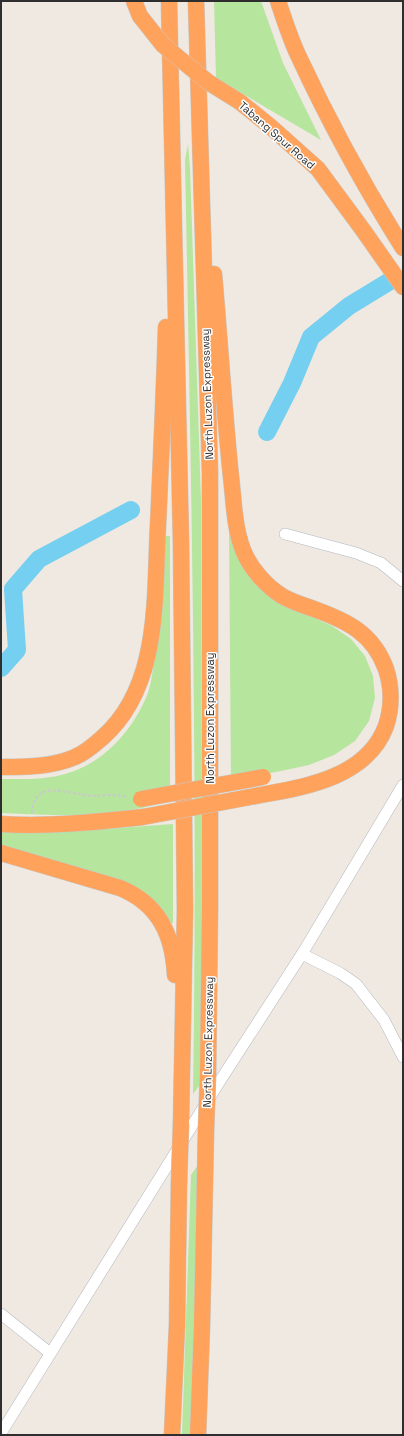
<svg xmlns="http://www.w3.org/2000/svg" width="404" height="1436" font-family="'Space Grotesk',sans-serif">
<rect width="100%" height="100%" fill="#efe9e1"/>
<g fill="#b6e59e">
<path d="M 214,1 L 261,1 L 283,63 L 321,140 L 216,78 Z"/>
<path d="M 188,144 L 190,168 L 201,501 L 202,1082 L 193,1094 C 198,783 191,471 185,160 Z"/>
<path d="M 229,526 L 237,550 L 304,613 L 332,626 L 351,639 L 365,656 L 373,676 L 375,698 L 369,721 L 355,741 L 334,755 L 309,765 L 281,771 L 231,780 Z"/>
<path d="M 163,536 L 170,536 L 170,801 C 148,807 126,812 103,814 C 70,817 35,814 1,813 L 1,779 C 23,779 44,780 65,774 C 102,764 130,733 145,700 C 151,688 152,674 154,661 Z"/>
<path d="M 173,824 L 173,923 L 170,923 C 156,900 148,893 123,883 L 1,846 L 1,830 L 34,833 L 62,832 Z"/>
<path d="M 200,1162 L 190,1435 L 182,1435 L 191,1175 Z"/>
</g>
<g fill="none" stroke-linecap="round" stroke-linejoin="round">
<g stroke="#75cff0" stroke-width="18">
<path d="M 267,432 L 292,383 L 311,337 L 349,306 L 390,281"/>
<path d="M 1,668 L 17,650 L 13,589 L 39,559 L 131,510"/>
</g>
<g stroke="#b4b7c1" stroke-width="12">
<g id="minor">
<path d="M 285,534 L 356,553 L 381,563 L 403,581"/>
<path d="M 302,954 L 340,973 L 356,984 L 384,1020 L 403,1057"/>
<path d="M 1,1314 L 50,1353"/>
<path d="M 1,1433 L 218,1084 L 302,954 L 403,785"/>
</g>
</g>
<g stroke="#c9c9c9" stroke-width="17">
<g id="highway">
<path d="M 134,1 L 140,16"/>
<path d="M 169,1 L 181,543 L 185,910 L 181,1124"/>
<path d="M 196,1 L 210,473 L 210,909 L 208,1074"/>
<path d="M 278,1 C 284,19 290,38 298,55 C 329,122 364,186 403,248"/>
<path d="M 240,102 L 271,127 L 318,169 L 363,230 L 403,287"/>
<path d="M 214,274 C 220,342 224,409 231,477 C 234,501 234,527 243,550 C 250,568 266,586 282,596 C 292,602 303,605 314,609 C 347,621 373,633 386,669 C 392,687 392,708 386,726 C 368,775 311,786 266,794"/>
<path d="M 1,767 C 26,767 52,767 75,757 C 85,753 94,745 102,738 C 161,687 154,597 158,526 C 161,459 164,393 166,327"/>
<path d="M 1,824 C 49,827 96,822 143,817"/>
<path d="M 1,853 L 120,888 C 159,904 173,935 175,975"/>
<path d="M 172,1435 L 177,1326 L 179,1183"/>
<path d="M 198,1435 L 202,1326 L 206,1130"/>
</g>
</g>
<path stroke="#c9c9c9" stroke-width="2" stroke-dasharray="3 2" stroke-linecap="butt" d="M 32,813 C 34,780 63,792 85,795 C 93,797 101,795 110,795 C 116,795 122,796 128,797"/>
<use href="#minor" stroke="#fff" stroke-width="11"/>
<use href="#highway" stroke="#ffa35c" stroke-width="16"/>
<g stroke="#c9c9c9" stroke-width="17" stroke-linecap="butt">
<g id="highway-bridge">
<path d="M 140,16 L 163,45 L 208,82 L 240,102"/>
<path d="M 141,799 L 263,777"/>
<path d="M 143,817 L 266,794"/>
<path d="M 206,1130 L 208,1074"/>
<path d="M 179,1183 L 181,1124"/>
</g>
</g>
<use href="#highway-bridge" stroke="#ffa35c" stroke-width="16"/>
</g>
<g text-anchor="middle" stroke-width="3" stroke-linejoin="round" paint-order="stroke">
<g font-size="11" fill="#2e2e2e" stroke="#fff">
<text transform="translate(277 135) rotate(41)" y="4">Tabang Spur Road</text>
<text transform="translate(207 394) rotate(-92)" y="4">North Luzon Expressway</text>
<text transform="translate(210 718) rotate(-90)" y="4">North Luzon Expressway</text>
<text transform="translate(208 1042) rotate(-89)" y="4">North Luzon Expressway</text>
</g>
</g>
<rect width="404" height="1436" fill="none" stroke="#2e2e2e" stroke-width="4"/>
</svg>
